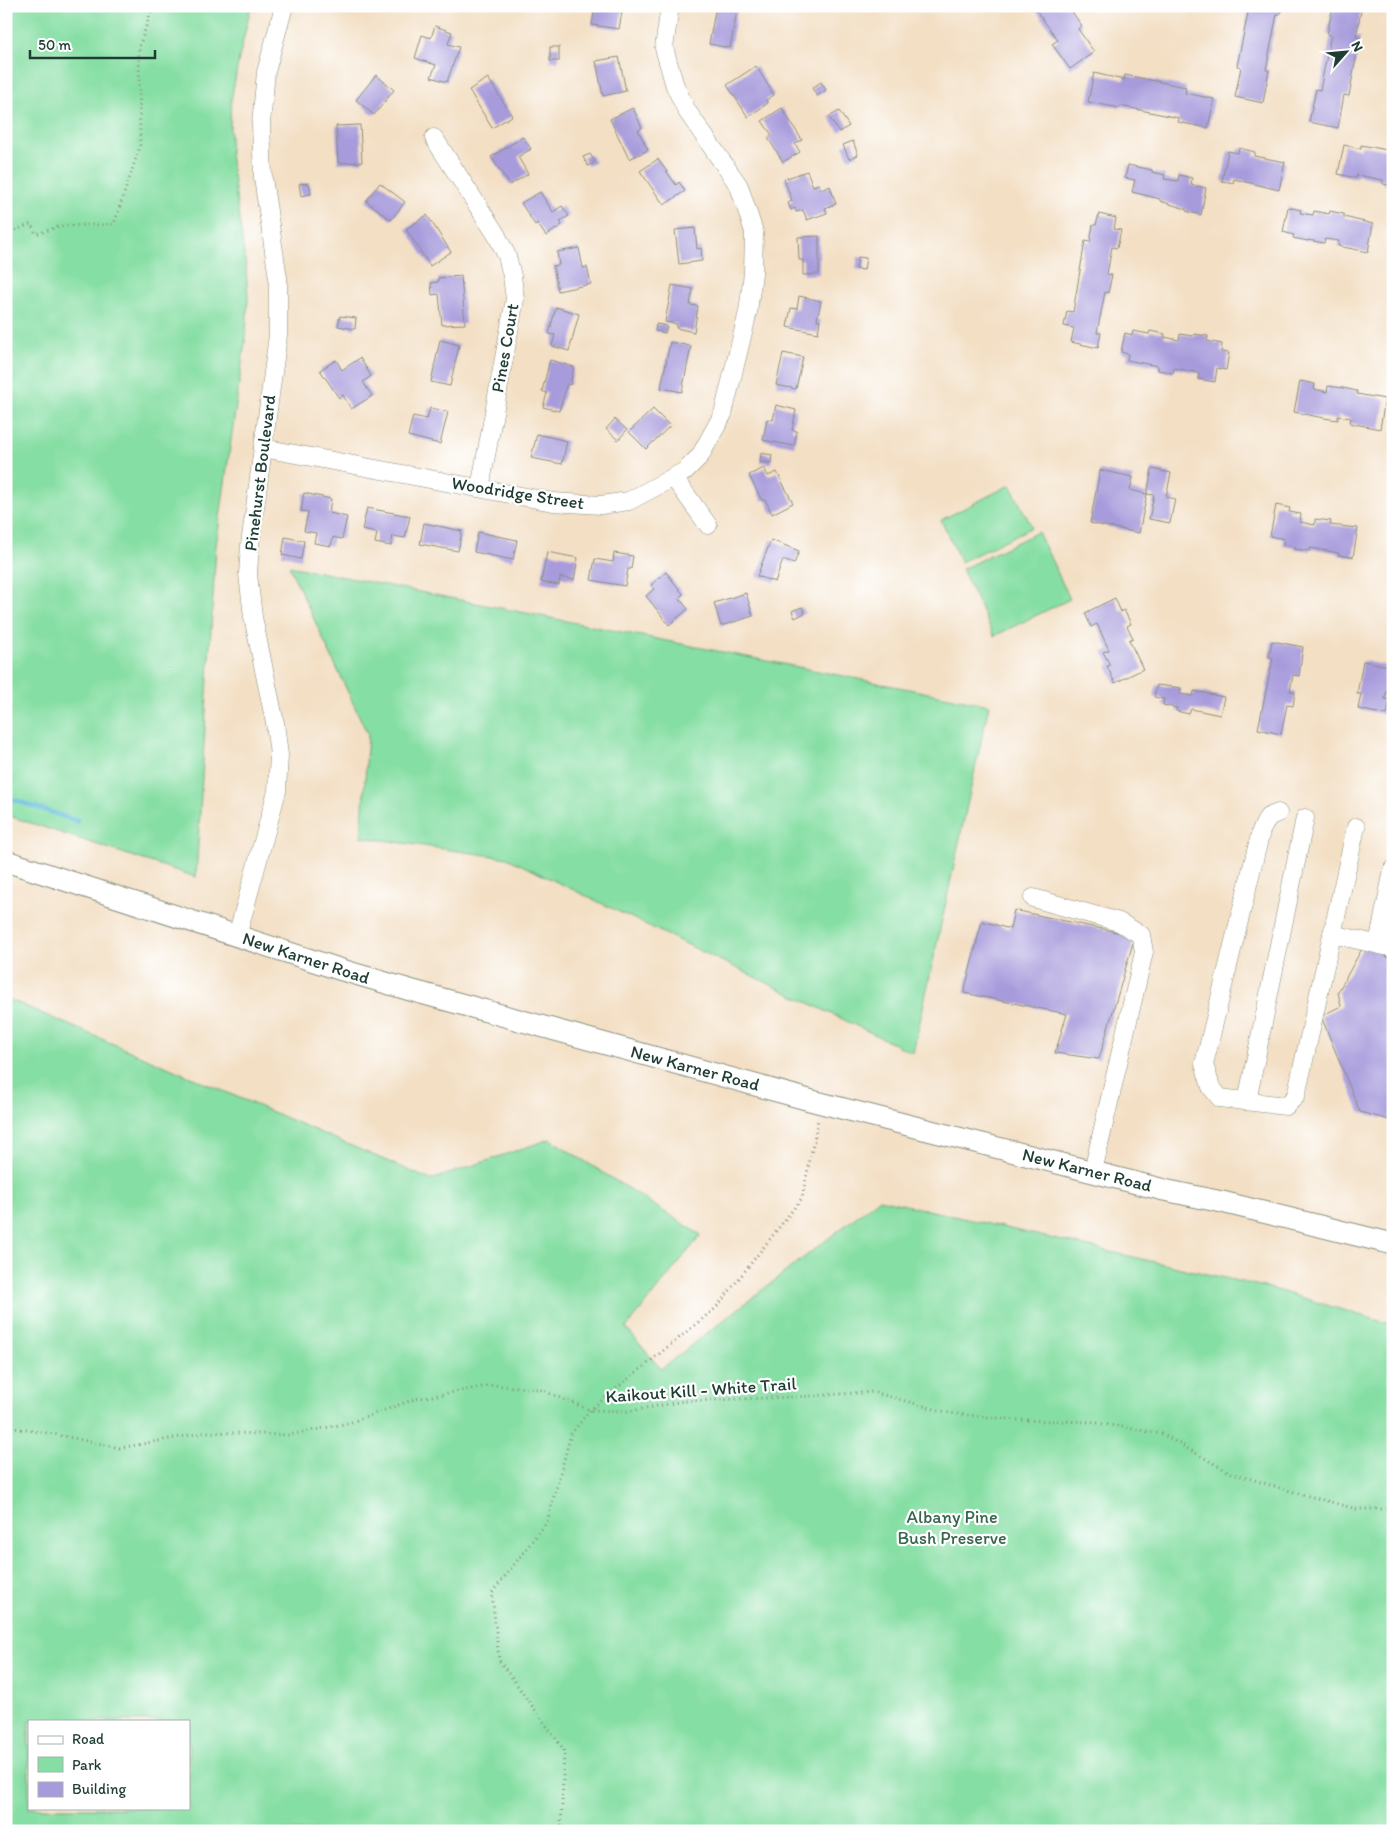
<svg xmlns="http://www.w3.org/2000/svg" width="1399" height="1837" font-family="Itim,sans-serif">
<rect width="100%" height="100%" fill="#fff"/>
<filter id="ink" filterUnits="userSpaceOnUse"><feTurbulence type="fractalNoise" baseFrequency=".02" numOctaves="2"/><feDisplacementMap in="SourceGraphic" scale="10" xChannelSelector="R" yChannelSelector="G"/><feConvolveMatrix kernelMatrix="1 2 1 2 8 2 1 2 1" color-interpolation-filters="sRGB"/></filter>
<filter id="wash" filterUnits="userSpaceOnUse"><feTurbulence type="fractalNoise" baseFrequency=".0096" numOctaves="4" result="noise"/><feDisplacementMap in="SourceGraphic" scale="20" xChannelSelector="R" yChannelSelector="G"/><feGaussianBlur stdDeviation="1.12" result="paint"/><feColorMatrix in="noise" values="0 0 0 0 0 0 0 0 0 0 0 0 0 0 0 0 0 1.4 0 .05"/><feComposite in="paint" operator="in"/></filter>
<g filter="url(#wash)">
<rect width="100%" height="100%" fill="#f3dfc4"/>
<g fill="#85dea3" stroke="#528e6c" fill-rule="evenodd">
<path d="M 6,6 L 251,6 L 239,58 L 231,101 L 230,123 L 230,154 L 246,268 L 248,298 L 246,335 L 216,546 L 196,877 L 6,815 Z"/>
<path d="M 1010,485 L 1032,527 L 961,562 L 941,520 Z"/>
<path d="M 1038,532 L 1070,599 L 994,636 L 962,569 Z"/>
<path d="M 289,566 L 989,705 L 913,1053 L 507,858 L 361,837 L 368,735 Z"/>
<path d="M 6,998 L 431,1180 L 550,1139 L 701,1235 L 626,1328 L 661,1369 L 879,1199 L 1273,1289 L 1393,1325 L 1393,1831 L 6,1831 ZM 29,1721 L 189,1721 L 189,1808 L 29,1808 Z"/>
</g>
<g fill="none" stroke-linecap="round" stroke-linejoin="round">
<path stroke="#5bbbda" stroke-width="5" d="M 6,797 L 77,821"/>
</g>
<g id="blocks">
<g fill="#a79bdc">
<path d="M 595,6 L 623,6 L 619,29 L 592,25 Z"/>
<path d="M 716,6 L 737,11 L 730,48 L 709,44 Z"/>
<path d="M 1033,6 L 1068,6 L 1082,26 L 1078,29 L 1094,52 L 1070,69 L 1052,44 L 1058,40 Z"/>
<path d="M 1253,6 L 1282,6 L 1280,14 L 1277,14 L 1266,70 L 1269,70 L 1263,103 L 1235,97 L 1241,67 L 1237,66 L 1249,8 L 1253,9 Z"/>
<path d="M 1333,6 L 1362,6 L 1356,37 L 1360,37 L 1349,96 L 1344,95 L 1338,128 L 1309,122 L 1316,89 L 1320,90 L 1331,35 L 1327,34 Z"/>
<path d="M 435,26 L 452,32 L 448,44 L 459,47 L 447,82 L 431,77 L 436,65 L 415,58 L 422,35 L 431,38 Z"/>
<rect x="550" y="47" width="9" height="14"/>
<path d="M 619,57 L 626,91 L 603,96 L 596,61 Z"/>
<path d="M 756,66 L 774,95 L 766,100 L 768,103 L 748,117 L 727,85 Z"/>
<path d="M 1094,73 L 1124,80 L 1125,75 L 1186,87 L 1185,93 L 1214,99 L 1208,128 L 1178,122 L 1179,118 L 1121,106 L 1120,108 L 1088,102 Z"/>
<path d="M 376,75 L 394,90 L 374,115 L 356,100 Z"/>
<path d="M 488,78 L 512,116 L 492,128 L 469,90 Z"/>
<path d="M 821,82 L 826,90 L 817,96 L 812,88 Z"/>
<path d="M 633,108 L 642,128 L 638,130 L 648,150 L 629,159 L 610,119 Z"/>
<path d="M 782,108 L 802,140 L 795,144 L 800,152 L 783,162 L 768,138 L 772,135 L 762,121 Z"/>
<path d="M 839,111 L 849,126 L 839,132 L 829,117 Z"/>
<path d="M 360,125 L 362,162 L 338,163 L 336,126 Z"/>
<path d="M 523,137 L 531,149 L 518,157 L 528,174 L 510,185 L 491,157 Z"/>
<path d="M 853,141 L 858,155 L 849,159 L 843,145 Z"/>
<path d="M 1344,145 L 1361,149 L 1361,145 L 1392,151 L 1393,186 L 1383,184 L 1383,180 L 1357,175 L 1356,178 L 1338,174 Z"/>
<path d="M 1239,148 L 1255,152 L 1254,156 L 1285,162 L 1279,190 L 1234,179 L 1233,183 L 1222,181 L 1228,151 L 1238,153 Z"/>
<path d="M 590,154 L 595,162 L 588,166 L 583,157 Z"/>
<path d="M 658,159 L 676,185 L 679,182 L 685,191 L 664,205 L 640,171 Z"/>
<path d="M 1128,165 L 1152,170 L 1152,172 L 1165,175 L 1164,179 L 1178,181 L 1179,175 L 1192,178 L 1191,185 L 1206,188 L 1201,215 L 1186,211 L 1186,209 L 1160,201 L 1160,199 L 1132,192 L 1135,180 L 1125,178 Z"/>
<path d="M 807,171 L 813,186 L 819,184 L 821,190 L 830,186 L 836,204 L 825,208 L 827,213 L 807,220 L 803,210 L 796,212 L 795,208 L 791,210 L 788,203 L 792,201 L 784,179 Z"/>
<path d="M 309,183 L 311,194 L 301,196 L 299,184 Z"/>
<path d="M 380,183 L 405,202 L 391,220 L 366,201 Z"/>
<path d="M 540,192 L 553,212 L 562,206 L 569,216 L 560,221 L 562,225 L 546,236 L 537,223 L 535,225 L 521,203 Z"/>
<path d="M 1288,207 L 1301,210 L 1300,213 L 1313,215 L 1314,211 L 1329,214 L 1330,211 L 1344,214 L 1344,217 L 1373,224 L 1368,252 L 1338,246 L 1339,241 L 1325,239 L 1324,243 L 1308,240 L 1308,241 L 1293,238 L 1294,235 L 1283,232 Z"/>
<path d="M 1099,214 L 1116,218 L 1114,229 L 1121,230 L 1117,248 L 1112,247 L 1107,274 L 1112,275 L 1108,293 L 1105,292 L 1097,333 L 1101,333 L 1098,348 L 1071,342 L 1074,328 L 1064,326 L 1067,311 L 1073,312 L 1085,241 L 1090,242 L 1093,225 L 1096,225 Z"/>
<path d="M 427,215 L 451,252 L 430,266 L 406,229 Z"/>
<path d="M 695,228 L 697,249 L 701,248 L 702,261 L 679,264 L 675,230 Z"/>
<path d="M 819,236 L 819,274 L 803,275 L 803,260 L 799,260 L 798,237 Z"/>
<path d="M 579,248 L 583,268 L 587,267 L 591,284 L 558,291 L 553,266 L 559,265 L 557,252 Z"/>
<path d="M 858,257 L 866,258 L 864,270 L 856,269 Z"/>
<path d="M 461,276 L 465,324 L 442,325 L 439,294 L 432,295 L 431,283 L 438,282 L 438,278 Z"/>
<path d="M 672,285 L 693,289 L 690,305 L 698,306 L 694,332 L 676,328 L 677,324 L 665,322 Z"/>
<path d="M 799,296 L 821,301 L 817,320 L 820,320 L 818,333 L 787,327 L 791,308 L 797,309 Z"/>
<path d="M 556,307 L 579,314 L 569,351 L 552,346 L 555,335 L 549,334 Z"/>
<path d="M 340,316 L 356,318 L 355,329 L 338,326 Z"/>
<path d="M 656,324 L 667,326 L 665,333 L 655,331 Z"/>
<path d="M 1133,331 L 1149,334 L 1150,331 L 1165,334 L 1164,337 L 1179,340 L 1180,334 L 1193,336 L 1194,334 L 1208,336 L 1207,341 L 1222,344 L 1221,352 L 1229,353 L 1226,370 L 1217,368 L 1215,382 L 1198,379 L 1199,373 L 1174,368 L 1173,373 L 1158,370 L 1158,366 L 1127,360 L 1128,354 L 1121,352 L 1125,333 L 1132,335 Z"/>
<path d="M 440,340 L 459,345 L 450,386 L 431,382 Z"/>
<path d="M 670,342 L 691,346 L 682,392 L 661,388 Z"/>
<path d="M 783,353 L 803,357 L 796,389 L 776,385 Z"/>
<path d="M 360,358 L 371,376 L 363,382 L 372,396 L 351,409 L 343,395 L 339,398 L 320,370 L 336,360 L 342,370 Z"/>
<path d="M 550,360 L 574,367 L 570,385 L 567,384 L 559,411 L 543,407 L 547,393 L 542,391 Z"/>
<path d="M 1300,381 L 1315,384 L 1314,389 L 1327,392 L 1328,386 L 1343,388 L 1357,391 L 1357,394 L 1385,399 L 1380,429 L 1350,423 L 1351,418 L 1338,416 L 1338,420 L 1324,418 L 1294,412 Z"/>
<path d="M 776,405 L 796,410 L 792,430 L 797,431 L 794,446 L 763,440 L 767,419 L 773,420 Z"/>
<path d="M 430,408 L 448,412 L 440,444 L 408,436 L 413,416 L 427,419 Z"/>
<path d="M 653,409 L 670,426 L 646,449 L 629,432 Z"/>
<path d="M 615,419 L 627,430 L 618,440 L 606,429 Z"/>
<path d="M 537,434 L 567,441 L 562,464 L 531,458 Z"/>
<path d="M 761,453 L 772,455 L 771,463 L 760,462 Z"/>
<path d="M 764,468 L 768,476 L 777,472 L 793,503 L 772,514 L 765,499 L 762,501 L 749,475 Z"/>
<path d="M 1152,469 L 1171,473 L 1166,497 L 1175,499 L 1170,523 L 1149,519 L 1154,495 L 1147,494 Z"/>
<path d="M 1100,470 L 1133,477 L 1130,490 L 1147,494 L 1139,533 L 1090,523 Z"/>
<path d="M 304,493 L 331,499 L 329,513 L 347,517 L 342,539 L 333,537 L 331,546 L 314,543 L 316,533 L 304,531 L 308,512 L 301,511 Z"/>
<path d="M 1390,503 L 1393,503 L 1393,524 L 1387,523 Z"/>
<path d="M 1276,505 L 1290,508 L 1289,512 L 1301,514 L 1300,522 L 1315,525 L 1315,519 L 1331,521 L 1330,525 L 1358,528 L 1353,557 L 1338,555 L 1339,553 L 1310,548 L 1310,551 L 1295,549 L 1295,547 L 1283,545 L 1284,539 L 1270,536 Z"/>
<path d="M 367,508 L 410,516 L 405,538 L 393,536 L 391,546 L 375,543 L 377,533 L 362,530 Z"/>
<path d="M 424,523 L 462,531 L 458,551 L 420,544 Z"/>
<path d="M 478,532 L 517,540 L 513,560 L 474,552 Z"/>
<path d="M 285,537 L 304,541 L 301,559 L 282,555 Z"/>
<path d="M 771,540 L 799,551 L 794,564 L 783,560 L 775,582 L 757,576 Z"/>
<path d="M 547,552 L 578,558 L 574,580 L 560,577 L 559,585 L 541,582 Z"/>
<path d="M 614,553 L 633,556 L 631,569 L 628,569 L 625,586 L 591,580 L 595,559 L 613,562 Z"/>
<path d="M 666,572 L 683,594 L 679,598 L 688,609 L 669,625 L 646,596 L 654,589 L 651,585 Z"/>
<path d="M 746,593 L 753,616 L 721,626 L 714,603 Z"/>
<path d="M 1115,598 L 1121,612 L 1124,610 L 1131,624 L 1127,626 L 1133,638 L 1129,640 L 1143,669 L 1115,683 L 1107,666 L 1110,665 L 1103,652 L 1109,650 L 1097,624 L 1091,627 L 1085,613 Z"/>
<path d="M 802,607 L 805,613 L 795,618 L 792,611 Z"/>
<path d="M 1272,641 L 1303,647 L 1299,676 L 1293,675 L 1290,691 L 1295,692 L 1293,706 L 1287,705 L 1281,734 L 1258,729 L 1273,658 L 1269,657 Z"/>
<path d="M 1363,661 L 1393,667 L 1391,685 L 1388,685 L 1385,699 L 1390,700 L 1387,715 L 1358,709 L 1361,694 L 1357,694 Z"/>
<path d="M 1157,685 L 1181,688 L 1180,694 L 1193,696 L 1194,691 L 1224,697 L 1220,715 L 1191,709 L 1189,714 L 1176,711 L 1177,708 L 1163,705 L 1164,699 L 1154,697 Z"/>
<path d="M 1014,910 L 1135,936 L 1099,1059 L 1055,1053 L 1067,1014 L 964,993 L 982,921 L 1010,929 Z"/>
<path d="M 1364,945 L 1393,960 L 1393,1121 L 1360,1112 L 1321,1016 L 1341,1006 L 1338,992 Z"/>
</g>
</g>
</g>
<g filter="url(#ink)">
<use href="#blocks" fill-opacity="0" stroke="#898e7c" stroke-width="1"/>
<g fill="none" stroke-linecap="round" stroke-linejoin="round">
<g stroke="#898e7c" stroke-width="19">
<g id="minor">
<path d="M 434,138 L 496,234 L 507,256 L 512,276 L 515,299 L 480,488"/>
<path d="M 263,448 L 553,502 L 601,505 L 629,501 L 685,471 L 700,456 L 723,414 L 748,312 L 753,273 L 754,232 L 739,186 L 687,111 L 675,86 L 664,48 L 670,6"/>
<path d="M 674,478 L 708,525"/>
<path d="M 1278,813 L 1268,817 L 1261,831 L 1204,1064 L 1211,1087 L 1220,1098 L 1286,1106 L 1296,1096 L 1356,827"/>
<path d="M 1033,898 L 1119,922 L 1141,935 L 1144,952 L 1093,1171"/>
<path d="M 1332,934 L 1393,948"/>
<path d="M 237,936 L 277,791 L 279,755 L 275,723 L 253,617 L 248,574 L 250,545 L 278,335 L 278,278 L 263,178 L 261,124 L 266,72 L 284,6"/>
<path d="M 1378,944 L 1393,870"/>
<path d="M 1247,1101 L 1305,818"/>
</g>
</g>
<g stroke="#898e7c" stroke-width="23">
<path id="major" d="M 6,861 L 342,970 L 410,990 L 813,1101 L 1164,1190 L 1222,1202 L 1393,1244"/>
</g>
<g stroke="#898e7c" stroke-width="3" stroke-dasharray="1 4" stroke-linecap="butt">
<path d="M 6,234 L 31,224 L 36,234 L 61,226 L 114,224 L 140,146 L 139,47 L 153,6"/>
<path d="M 6,1427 L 54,1434 L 120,1448 L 207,1432 L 289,1435 L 349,1423 L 415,1399 L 493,1385 L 539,1389 L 590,1410 L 630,1411 L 684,1401 L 794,1397 L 873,1392 L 949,1413 L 1018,1420 L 1092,1422 L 1162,1434 L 1229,1472 L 1276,1487 L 1356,1509 L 1393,1509"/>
<path d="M 561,1831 L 564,1750 L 499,1660 L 492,1593 L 547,1522 L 571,1434 L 590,1410 L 716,1308 L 802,1198 L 818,1120"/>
</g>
<use href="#minor" stroke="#fff" stroke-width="18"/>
<use href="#major" stroke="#fff" stroke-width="21"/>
</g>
</g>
<g text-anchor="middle" stroke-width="4.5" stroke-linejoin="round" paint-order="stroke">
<g font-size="18" fill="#1f3d34" stroke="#fff">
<text transform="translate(505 348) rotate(-80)" y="6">Pines Court</text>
<text transform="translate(260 473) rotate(-83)" y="6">Pinehurst Boulevard</text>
<text transform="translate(518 493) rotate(9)" y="6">Woodridge Street</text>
<text transform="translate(306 958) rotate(18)" y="6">New Karner Road</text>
<text transform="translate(695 1068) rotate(15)" y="6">New Karner Road</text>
<text transform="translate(1087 1170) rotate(14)" y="6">New Karner Road</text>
<text transform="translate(701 1390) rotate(-4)" y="6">Kaikout Kill - White Trail</text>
</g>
<g font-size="18" fill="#386550" stroke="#fff">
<text x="952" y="1523">Albany Pine<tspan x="952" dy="21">Bush Preserve</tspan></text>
</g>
</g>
<rect width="1399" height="1837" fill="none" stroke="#fff" stroke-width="25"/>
<rect x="28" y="1720" width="162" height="90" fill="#ffffff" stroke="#a5b1ae"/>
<rect x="38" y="1736" width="25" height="8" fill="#ffffff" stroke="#a5b1ae"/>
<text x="72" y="1744" font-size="15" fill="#1f3d34">Road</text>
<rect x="38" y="1757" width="25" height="15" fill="#85dea3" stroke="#a5b1ae"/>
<text x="72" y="1770" font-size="15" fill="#1f3d34">Park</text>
<rect x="38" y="1782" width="25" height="15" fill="#a79bdc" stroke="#a5b1ae"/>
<text x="72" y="1794" font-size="15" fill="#1f3d34">Building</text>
<g transform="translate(1346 52) rotate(63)" stroke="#ffffff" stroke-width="4" paint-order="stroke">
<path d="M0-4L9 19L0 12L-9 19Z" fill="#1f3d34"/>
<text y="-8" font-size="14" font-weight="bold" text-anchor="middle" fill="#1f3d34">N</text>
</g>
<path d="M30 50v8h125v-8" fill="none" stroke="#1f3d34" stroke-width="2.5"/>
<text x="38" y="50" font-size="15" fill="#1f3d34" stroke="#ffffff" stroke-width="4" paint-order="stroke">50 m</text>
</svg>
